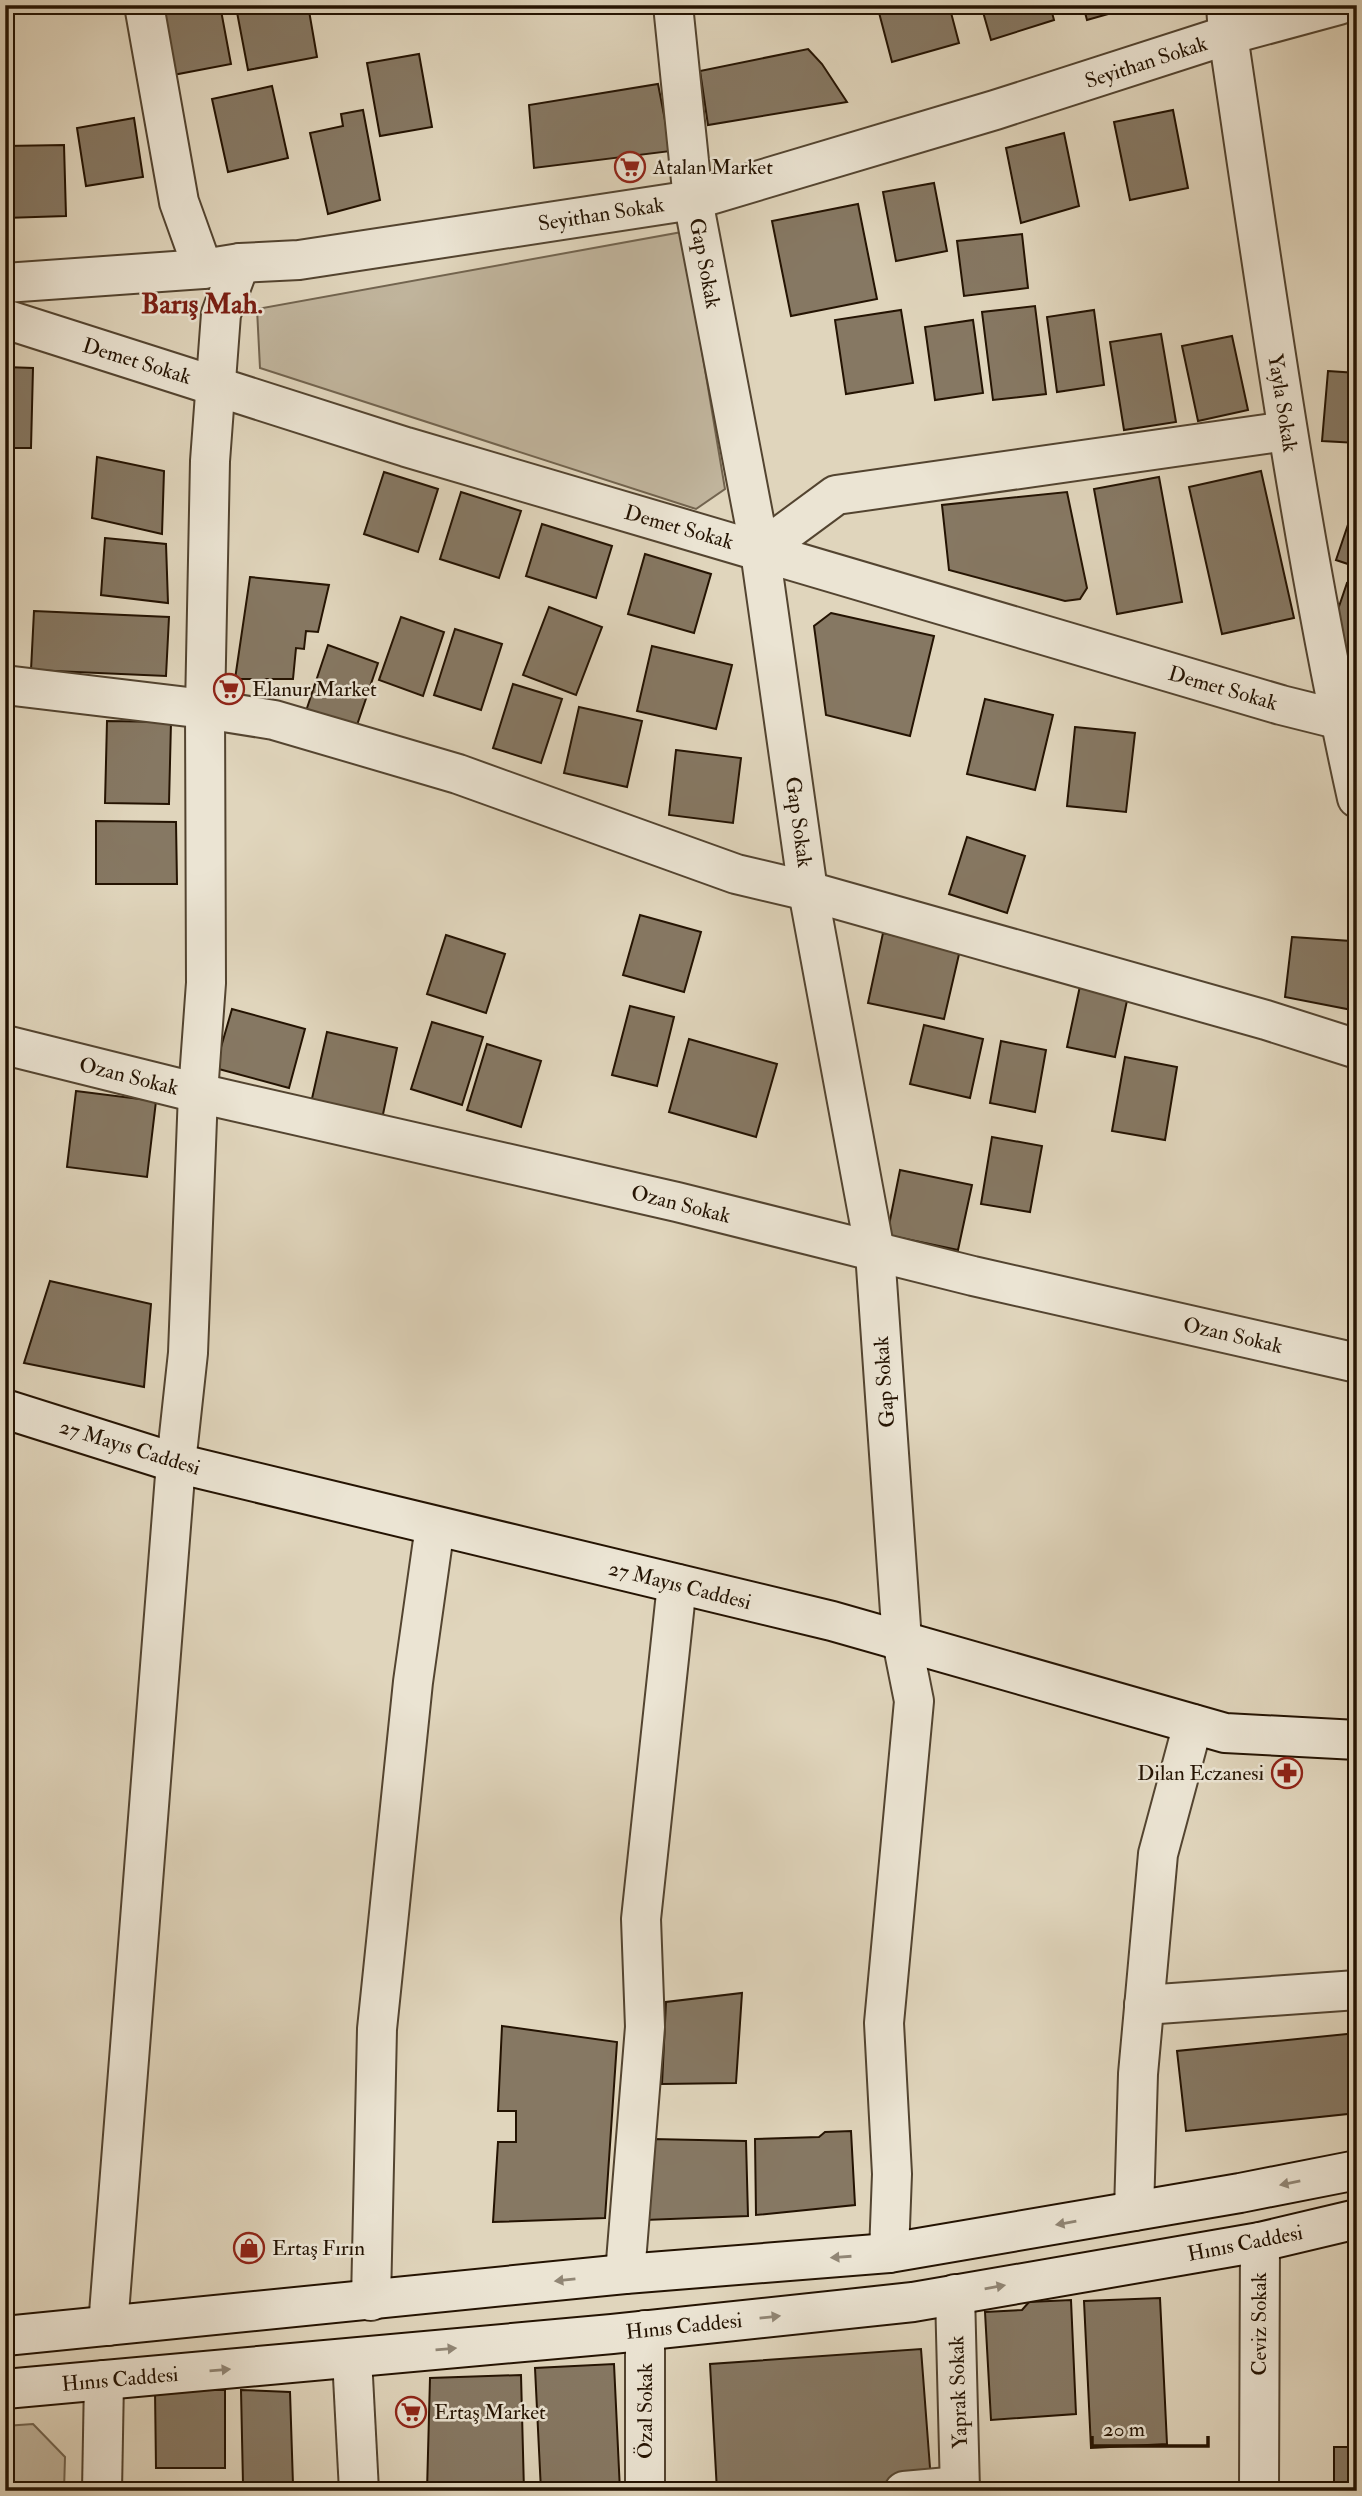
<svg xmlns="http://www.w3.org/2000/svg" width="1362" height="2496" font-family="'IM FELL Double Pica',serif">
<rect width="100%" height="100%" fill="#e0d5bc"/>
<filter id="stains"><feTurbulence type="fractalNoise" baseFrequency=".00286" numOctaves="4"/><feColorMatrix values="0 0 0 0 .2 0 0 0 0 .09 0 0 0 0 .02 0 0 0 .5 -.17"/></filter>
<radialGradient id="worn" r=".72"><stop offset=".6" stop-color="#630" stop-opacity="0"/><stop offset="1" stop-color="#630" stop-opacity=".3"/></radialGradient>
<g fill="#c0b49c" stroke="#72644f" stroke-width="2">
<path d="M 682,232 L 725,489 L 696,509 L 260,368 L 257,309 Z"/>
<path d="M 33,2424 L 65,2457 L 64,2491 L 5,2491 L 5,2426 Z"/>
</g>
<g fill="#867863" stroke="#241302" stroke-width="2">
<path d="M 160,5 L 220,5 L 231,64 L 173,75 Z"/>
<path d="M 244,5 L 308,5 L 317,57 L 248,70 L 236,7 Z"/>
<path d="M 330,5 L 387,5 L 388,9 L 330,12 Z"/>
<path d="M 877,5 L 949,5 L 959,43 L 892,62 Z"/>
<path d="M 981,5 L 1050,5 L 1054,20 L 991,40 Z"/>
<path d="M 1083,5 L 1140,5 L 1087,20 Z"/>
<path d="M 808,49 L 822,64 L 847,102 L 708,125 L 700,71 Z"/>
<path d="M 419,54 L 432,127 L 380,136 L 367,63 Z"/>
<path d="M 658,84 L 671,151 L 534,168 L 529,105 Z"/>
<path d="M 272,86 L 288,158 L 228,172 L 212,99 Z"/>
<path d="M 363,110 L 380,200 L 328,214 L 310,133 L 343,126 L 341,114 Z"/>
<path d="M 1173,110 L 1188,188 L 1130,200 L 1114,122 Z"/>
<path d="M 134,118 L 143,177 L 86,186 L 77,128 Z"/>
<path d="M 1064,133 L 1079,206 L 1021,223 L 1006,148 Z"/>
<path d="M 64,145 L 66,216 L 5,218 L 5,146 Z"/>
<path d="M 934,183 L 947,251 L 896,261 L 883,192 Z"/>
<path d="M 858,204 L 877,299 L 791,316 L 772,221 Z"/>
<path d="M 1022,234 L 1028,288 L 964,296 L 957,241 Z"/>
<path d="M 1035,306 L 1046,394 L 993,400 L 982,312 Z"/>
<path d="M 901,310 L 913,383 L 846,394 L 835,320 Z"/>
<path d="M 1094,310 L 1104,385 L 1057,392 L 1047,317 Z"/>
<path d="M 973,320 L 983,393 L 935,400 L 925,327 Z"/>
<path d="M 1161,334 L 1176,422 L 1124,430 L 1110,342 Z"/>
<path d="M 1232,336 L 1248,410 L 1198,421 L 1182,346 Z"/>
<path d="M 5,367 L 33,368 L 31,448 L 5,448 Z"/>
<path d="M 1328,371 L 1357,373 L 1357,443 L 1322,441 Z"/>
<path d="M 97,457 L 164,471 L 162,534 L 92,518 Z"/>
<path d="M 1261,471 L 1294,618 L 1222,634 L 1189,487 Z"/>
<path d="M 384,472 L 438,489 L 418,552 L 364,534 Z"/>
<path d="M 1159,477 L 1182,602 L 1117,614 L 1094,489 Z"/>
<path d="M 461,492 L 521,511 L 499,578 L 440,559 Z"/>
<path d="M 1067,492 L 1087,588 L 1080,599 L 1065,601 L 949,570 L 942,505 Z"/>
<path d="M 1357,498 L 1357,567 L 1336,560 Z"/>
<path d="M 542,524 L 612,546 L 596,598 L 526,576 Z"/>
<path d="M 105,538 L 166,544 L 168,603 L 101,595 Z"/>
<path d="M 645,554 L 711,574 L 694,633 L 628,614 Z"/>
<path d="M 5,570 L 11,570 L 13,651 L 5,652 Z"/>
<path d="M 250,577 L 329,585 L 318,632 L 306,631 L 304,649 L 296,648 L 293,679 L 235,679 Z"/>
<path d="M 1347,583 L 1357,586 L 1357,689 L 1342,684 L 1349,655 L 1336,651 L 1333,624 Z"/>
<path d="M 549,607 L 602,627 L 576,695 L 523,675 Z"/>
<path d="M 34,611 L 169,617 L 166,676 L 31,670 Z"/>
<path d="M 831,613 L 934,636 L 910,736 L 826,715 L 814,626 Z"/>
<path d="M 401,617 L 444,632 L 423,696 L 379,680 Z"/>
<path d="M 455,629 L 502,644 L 481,710 L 434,695 Z"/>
<path d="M 328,645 L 378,663 L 356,728 L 306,711 Z"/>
<path d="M 652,646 L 732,665 L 716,729 L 637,711 Z"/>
<path d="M 513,684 L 562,699 L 541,763 L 493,748 Z"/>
<path d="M 985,699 L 1053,715 L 1035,790 L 967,774 Z"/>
<path d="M 579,707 L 642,721 L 627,787 L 564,773 Z"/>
<path d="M 107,721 L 171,722 L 169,804 L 105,803 Z"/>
<path d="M 1075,727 L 1135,733 L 1126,812 L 1067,806 Z"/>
<path d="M 676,750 L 741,758 L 733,823 L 669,815 Z"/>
<path d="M 96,821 L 176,822 L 177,884 L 96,884 Z"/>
<path d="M 967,837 L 1025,856 L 1007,913 L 949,894 Z"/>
<path d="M 640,915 L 701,932 L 684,992 L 623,975 Z"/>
<path d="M 883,933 L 960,950 L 944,1019 L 868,1003 Z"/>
<path d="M 446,935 L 505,954 L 486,1013 L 427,994 Z"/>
<path d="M 1292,937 L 1351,941 L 1357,961 L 1357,987 L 1352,1010 L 1285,997 Z"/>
<path d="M 1080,986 L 1128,996 L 1115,1057 L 1067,1047 Z"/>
<path d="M 630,1006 L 674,1017 L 657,1086 L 612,1075 Z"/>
<path d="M 232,1009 L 305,1029 L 289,1088 L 215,1068 Z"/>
<path d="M 432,1022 L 483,1037 L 462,1105 L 411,1089 Z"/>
<path d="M 924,1025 L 983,1039 L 970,1098 L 910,1084 Z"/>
<path d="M 327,1032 L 397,1048 L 382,1119 L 311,1103 Z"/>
<path d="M 689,1039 L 777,1064 L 756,1137 L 669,1112 Z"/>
<path d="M 1001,1041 L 1046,1050 L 1035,1112 L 990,1103 Z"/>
<path d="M 487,1044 L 541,1061 L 521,1127 L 467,1110 Z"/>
<path d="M 1125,1057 L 1177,1067 L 1165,1140 L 1112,1131 Z"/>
<path d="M 76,1091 L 156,1101 L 147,1177 L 67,1167 Z"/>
<path d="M 992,1137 L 1042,1146 L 1030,1212 L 981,1204 Z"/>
<path d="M 900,1170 L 972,1185 L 958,1250 L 887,1235 Z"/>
<path d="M 50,1281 L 151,1304 L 144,1387 L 24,1363 Z"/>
<path d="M 742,1993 L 736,2083 L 662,2084 L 666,2002 Z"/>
<path d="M 502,2026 L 617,2042 L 605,2218 L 493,2222 L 498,2142 L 516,2142 L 516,2111 L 498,2111 Z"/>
<path d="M 1357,2033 L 1357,2113 L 1186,2131 L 1177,2051 Z"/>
<path d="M 851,2131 L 855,2205 L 756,2215 L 755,2139 L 819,2137 L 825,2132 Z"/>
<path d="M 652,2139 L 746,2141 L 748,2216 L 645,2220 Z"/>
<path d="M 1160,2298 L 1167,2444 L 1091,2448 L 1084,2301 Z"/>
<path d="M 1071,2300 L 1076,2414 L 991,2420 L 985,2312 L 1022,2310 L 1029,2302 Z"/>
<path d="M 921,2349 L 931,2481 L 816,2491 L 717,2491 L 710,2364 Z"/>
<path d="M 614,2364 L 620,2491 L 541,2491 L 535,2368 Z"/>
<path d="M 521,2375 L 524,2491 L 427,2491 L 430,2378 Z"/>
<path d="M 155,2390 L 225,2390 L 225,2468 L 156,2468 Z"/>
<path d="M 241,2390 L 290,2392 L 293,2485 L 243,2484 Z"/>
<rect x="1334" y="2447" width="23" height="44"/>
</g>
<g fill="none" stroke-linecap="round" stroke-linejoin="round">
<g stroke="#534430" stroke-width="42">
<g id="street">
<path d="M 144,5 L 179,202 L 203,269"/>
<path d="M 673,5 L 693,200 L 760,551 L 808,891 L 875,1252 L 902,1641 L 914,1701 L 884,2023 L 892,2174 L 889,2253"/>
<path d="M 1226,5 L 1228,35 C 1266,290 1301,546 1357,798"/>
<path d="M 5,283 L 203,269 L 240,263 L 299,260 L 693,200 L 995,110 L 1228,35 L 1339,5"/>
<path d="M 5,319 L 406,447 L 1281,705 L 1357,724"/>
<path d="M 760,551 L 836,495 L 1287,431"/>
<path d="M 5,685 L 205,709 L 274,720 L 458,774 L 736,874 L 808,891 L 1266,1020 L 1357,1049"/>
<path d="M 5,1045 L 198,1093 L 677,1202 L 973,1276 L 1357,1363"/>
<path d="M 1144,2005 L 1357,1990"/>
<path d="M 1134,2211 L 1138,2074 L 1158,1854 L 1193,1724"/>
<path d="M 625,2274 L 645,2027 L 641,1919 L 677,1584"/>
<path d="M 955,2294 L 960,2491"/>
<path d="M 371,2301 L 377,2029 L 413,1682 L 435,1526"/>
<path d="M 108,2326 L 176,1463 L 188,1353 L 198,1093 L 206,983 L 205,709 L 210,461 L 221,314 L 240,263"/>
<path d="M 645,2330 L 645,2491"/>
<path d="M 352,2358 L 359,2491"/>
<path d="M 102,2491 L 104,2380"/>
<path d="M 904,2491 L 960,2486"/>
<path d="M 1259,2491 L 1260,2242"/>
</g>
</g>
<g stroke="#241302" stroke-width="42">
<g id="secondary">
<path d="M 5,1409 L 176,1463 L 832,1621 L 1225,1733 L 1357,1740"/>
<path d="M 5,2336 L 625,2274 L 889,2253 L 1240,2193 L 1357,2170"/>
<path d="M 5,2389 L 612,2334 L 913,2302 L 1260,2242 L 1357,2219"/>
</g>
</g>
<use href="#street" stroke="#ebe4d3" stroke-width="38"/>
<use href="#secondary" stroke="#ebe4d3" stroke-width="38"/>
</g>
<defs><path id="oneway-solid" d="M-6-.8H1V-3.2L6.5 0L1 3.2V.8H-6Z" transform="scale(1.75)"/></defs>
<g fill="#918675">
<use href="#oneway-solid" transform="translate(1290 2183) rotate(169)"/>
<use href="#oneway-solid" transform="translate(1066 2223) rotate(170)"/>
<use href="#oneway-solid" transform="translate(841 2257) rotate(176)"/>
<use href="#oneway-solid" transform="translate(565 2280) rotate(174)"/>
<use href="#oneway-solid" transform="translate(995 2287) rotate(-10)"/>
<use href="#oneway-solid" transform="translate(770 2317) rotate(-6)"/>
<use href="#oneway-solid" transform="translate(446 2349) rotate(-5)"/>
<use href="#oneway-solid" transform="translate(220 2370) rotate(-5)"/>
</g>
<defs>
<g id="supermarket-ring" transform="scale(1.575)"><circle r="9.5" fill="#ebe4d3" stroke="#8f2418" stroke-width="1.5"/><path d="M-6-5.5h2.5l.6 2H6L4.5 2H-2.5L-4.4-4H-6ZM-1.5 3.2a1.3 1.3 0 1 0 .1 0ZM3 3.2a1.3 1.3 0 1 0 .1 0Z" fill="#8f2418"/></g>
<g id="pharmacy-ring" transform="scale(1.575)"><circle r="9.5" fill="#ebe4d3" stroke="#8f2418" stroke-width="1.5"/><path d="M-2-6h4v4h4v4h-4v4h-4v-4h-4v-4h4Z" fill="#8f2418"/></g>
<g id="shop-ring" transform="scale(1.575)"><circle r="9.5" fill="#ebe4d3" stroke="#8f2418" stroke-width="1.5"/><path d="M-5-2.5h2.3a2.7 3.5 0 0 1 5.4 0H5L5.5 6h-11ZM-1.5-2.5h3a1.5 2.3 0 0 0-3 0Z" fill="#8f2418"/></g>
</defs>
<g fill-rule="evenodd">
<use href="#supermarket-ring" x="630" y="167"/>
<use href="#supermarket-ring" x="229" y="689"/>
<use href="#pharmacy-ring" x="1287" y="1773"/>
<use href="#shop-ring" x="249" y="2248"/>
<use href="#supermarket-ring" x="411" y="2412"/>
</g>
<g text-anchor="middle" stroke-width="5" stroke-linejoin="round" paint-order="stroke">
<g font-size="21" fill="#241302" stroke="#ebe4d3">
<text transform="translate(1146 62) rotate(-18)" y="7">Seyithan Sokak</text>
<text transform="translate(601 214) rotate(-9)" y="7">Seyithan Sokak</text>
<text transform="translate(705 263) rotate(79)" y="7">Gap Sokak</text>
<text transform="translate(137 361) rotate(17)" y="7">Demet Sokak</text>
<text transform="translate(1283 403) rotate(81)" y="7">Yayla Sokak</text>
<text transform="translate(679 527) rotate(16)" y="7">Demet Sokak</text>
<text transform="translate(1223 688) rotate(16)" y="7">Demet Sokak</text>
<text transform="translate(799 822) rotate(82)" y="7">Gap Sokak</text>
<text transform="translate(129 1076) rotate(14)" y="7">Ozan Sokak</text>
<text transform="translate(681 1204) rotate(14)" y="7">Ozan Sokak</text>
<text transform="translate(1233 1335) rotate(13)" y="7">Ozan Sokak</text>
<text transform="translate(884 1382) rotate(-94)" y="7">Gap Sokak</text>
<text transform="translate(130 1447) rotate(17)" y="7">27 Mayıs Caddesi</text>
<text transform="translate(680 1585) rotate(14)" y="7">27 Mayıs Caddesi</text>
<text transform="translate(1245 2243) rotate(-11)" y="7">Hınıs Caddesi</text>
<text transform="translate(1259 2324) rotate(-90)" y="7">Ceviz Sokak</text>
<text transform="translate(684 2326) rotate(-6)" y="7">Hınıs Caddesi</text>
<text transform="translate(120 2379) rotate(-5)" y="7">Hınıs Caddesi</text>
<text transform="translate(958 2392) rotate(-92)" y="7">Yaprak Sokak</text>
<text transform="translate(645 2411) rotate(-90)" y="7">Özal Sokak</text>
</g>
<g font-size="21" fill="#241302" stroke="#ebe4d3" text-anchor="start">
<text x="653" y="174">Atalan Market</text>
<text x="252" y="696">Elanur Market</text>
<text x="1264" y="1780" text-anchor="end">Dilan Eczanesi</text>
<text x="272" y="2255">Ertaş Fırın</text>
<text x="434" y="2419">Ertaş Market</text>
</g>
<g font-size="28" font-weight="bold" fill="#7a1f14" stroke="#ebe4d3">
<text x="202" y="313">Barış Mah.</text>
</g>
</g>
<rect width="1362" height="2496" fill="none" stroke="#e0d5bc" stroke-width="28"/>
<rect x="7" y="7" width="1348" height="2482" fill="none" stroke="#241302" stroke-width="3.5"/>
<rect x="14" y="14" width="1334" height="2468" fill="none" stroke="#241302" stroke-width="2"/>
<path d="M1092 2436v10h116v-10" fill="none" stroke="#241302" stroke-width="3.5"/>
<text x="1103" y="2436" font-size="21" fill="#241302" stroke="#ebe4d3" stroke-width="5" paint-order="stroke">20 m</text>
<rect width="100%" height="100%" filter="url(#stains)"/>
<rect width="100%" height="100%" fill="url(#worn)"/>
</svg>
